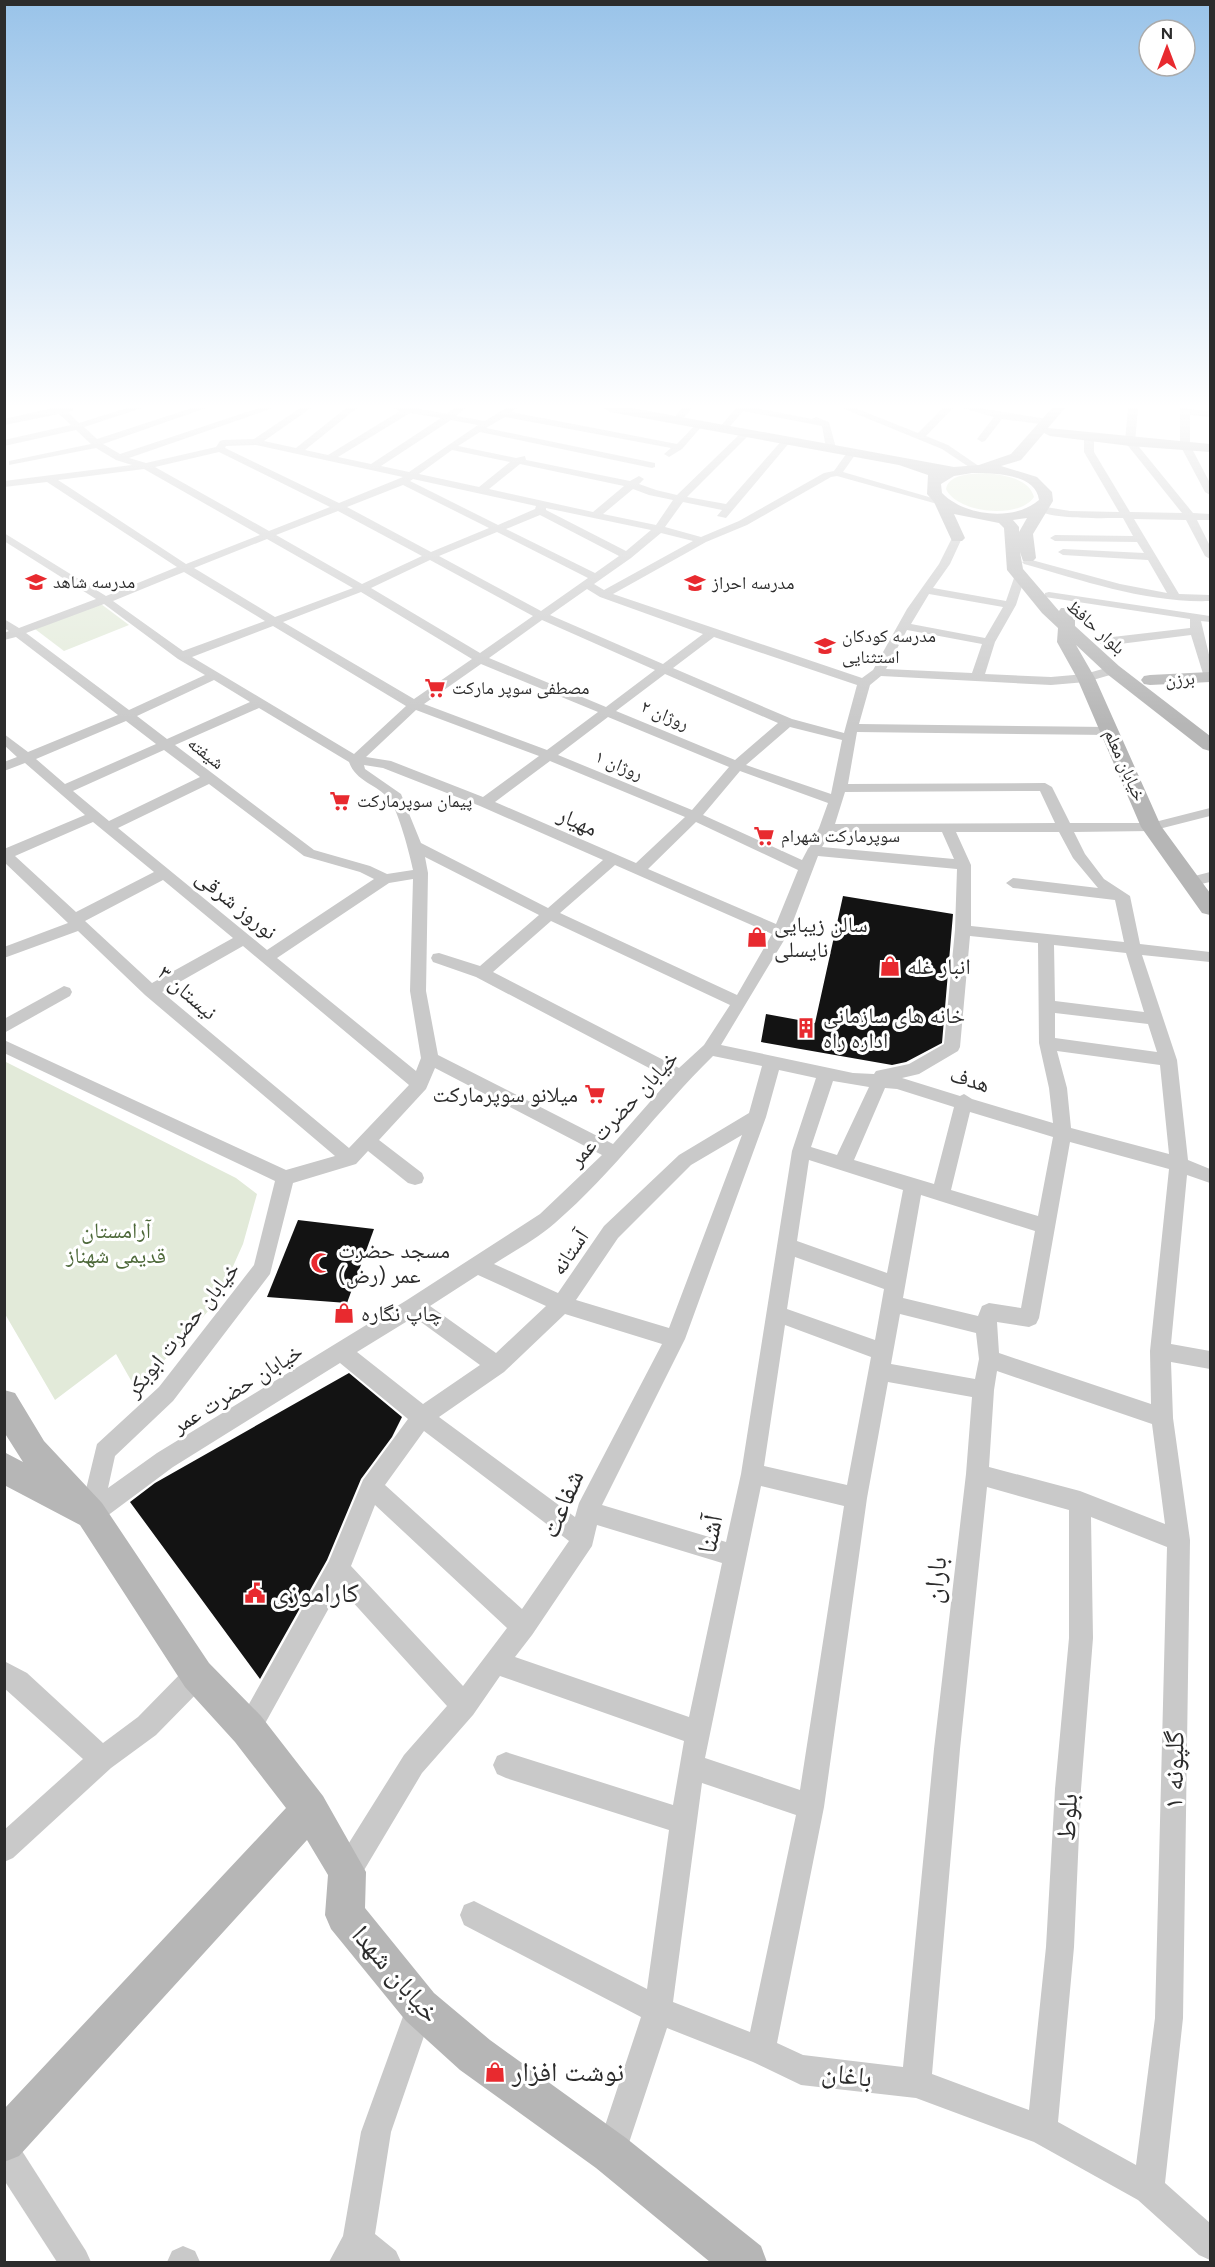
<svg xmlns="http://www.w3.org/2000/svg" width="1215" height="2267" font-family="Figtree,'Noto Naskh Arabic',sans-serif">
<rect width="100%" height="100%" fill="#fff"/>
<g fill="#e2ead9">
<path d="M 986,473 C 1003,475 1029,478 1034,497 C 1019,520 957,513 946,489 C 949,473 973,474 986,473 Z"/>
<path d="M 101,604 L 129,625 L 64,651 L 35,629 Z"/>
<path d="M 4,1061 L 236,1178 L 257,1194 L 243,1244 L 218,1300 L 137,1391 L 116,1354 L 55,1400 L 5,1314 Z"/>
</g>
<g fill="#131313">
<path d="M 843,896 L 953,914 L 942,1043 L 906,1062 L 892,1065 L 761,1042 L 766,1014 L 815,1023 Z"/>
<path d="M 298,1220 L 374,1229 L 347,1303 L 267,1297 Z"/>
<path d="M 349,1373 L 402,1417 L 392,1437 L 361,1479 L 327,1560 L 260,1679 L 130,1502 L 155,1483 Z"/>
</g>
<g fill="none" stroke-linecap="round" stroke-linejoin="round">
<g fill="#c9c9c9" fill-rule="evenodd">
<path d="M 53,408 L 74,408 L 73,411 L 68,412 L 79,423 L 127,408 L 142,408 L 84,427 L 97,439 L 192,408 L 206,408 L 103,444 L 120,454 L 259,408 L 273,408 L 129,458 L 146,463 L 216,447 L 220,441 L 223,440 L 254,439 L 300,408 L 311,408 L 264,441 L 296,448 L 346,408 L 357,408 L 305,450 L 328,455 L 400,411 L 393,408 L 416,408 L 447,414 L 454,408 L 465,408 L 456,416 L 485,421 L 506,408 L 517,408 L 511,412 L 677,444 L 699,421 L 702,422 L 702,426 L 682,449 L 669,457 L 664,454 L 671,448 L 505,417 L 486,428 L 655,463 L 655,467 L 652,468 L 480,432 L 458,446 L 516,458 L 525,456 L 526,460 L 630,481 L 639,476 L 644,479 L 639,484 L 656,490 L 677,495 L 744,430 L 750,430 L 750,434 L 687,497 L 726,504 L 784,438 L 790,438 L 790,442 L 726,518 L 717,516 L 722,510 L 683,502 L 665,527 L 701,537 L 739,521 L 824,473 L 834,471 L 849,450 L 855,450 L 857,452 L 843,472 L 946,502 L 941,505 L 837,476 L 831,477 L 747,525 L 706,542 L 613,594 L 862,678 L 873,670 L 907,609 L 939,564 L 953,536 L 961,536 L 962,538 L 950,564 L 933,588 L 1006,601 L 1015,575 L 1023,575 L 1025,577 L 1016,605 L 995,642 L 985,674 L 1051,677 L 1085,674 L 1113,666 L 1119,670 L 1117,673 L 1086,682 L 1051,685 L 881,676 L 870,685 L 859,724 L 1109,727 L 1116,731 L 1109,735 L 857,732 L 848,784 L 1045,783 L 1052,787 L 1070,823 L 1151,823 L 1210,808 L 1210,816 L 1151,831 L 1074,832 L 1085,854 L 1104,879 L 1130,896 L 1140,944 L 1210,952 L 1210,962 L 1142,955 L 1177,1060 L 1188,1160 L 1210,1169 L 1210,1183 L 1187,1175 L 1171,1344 L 1210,1351 L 1210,1369 L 1171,1362 L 1173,1418 L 1190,1540 L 1183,2018 L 1165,2183 L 1210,2223 L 1210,2260 L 1199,2255 L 1138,2200 L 1034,2142 L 916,2098 L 801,2085 L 753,2062 L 667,2028 L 622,2164 L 611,2168 L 600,2164 L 596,2153 L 641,2017 L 464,1925 L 460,1915 L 464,1905 L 474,1901 L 647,1989 L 669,1830 L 506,1778 L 497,1774 L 493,1765 L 497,1756 L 506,1752 L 673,1805 L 684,1741 L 500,1676 L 473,1715 L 422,1773 L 357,1882 L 347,1886 L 337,1882 L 333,1872 L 337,1862 L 404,1755 L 447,1706 L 340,1588 L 257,1738 L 248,1742 L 239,1738 L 235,1729 L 329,1561 L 363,1480 L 408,1419 L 340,1363 L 173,1467 L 99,1522 L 91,1525 L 83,1522 L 80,1514 L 97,1444 L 159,1387 L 254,1265 L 275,1181 L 4,1053 L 4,1040 L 286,1170 L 335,1156 L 145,995 L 78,931 L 4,958 L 4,947 L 68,923 L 4,862 L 4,849 L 85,815 L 25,763 L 4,771 L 4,762 L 17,757 L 4,745 L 4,734 L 28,752 L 118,715 L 16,637 L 4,640 L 4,633 L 9,631 L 4,628 L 4,619 L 19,628 L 96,599 L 4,541 L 4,533 L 106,596 L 177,567 L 47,482 L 4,487 L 4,481 L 132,465 L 116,460 L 96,448 L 9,465 L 9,461 L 91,444 L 76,430 L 4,446 L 4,440 L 71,425 L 59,414 L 4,425 L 4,419 ZM 410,413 L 441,418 L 371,464 L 338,457 ZM 451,420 L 478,425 L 409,472 L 381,466 ZM 256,445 L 403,477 L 339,503 L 225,448 L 226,446 ZM 452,450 L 510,462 L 479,487 L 419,474 ZM 219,452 L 330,507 L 269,531 L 155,467 ZM 520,464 L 624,486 L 593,512 L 489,489 ZM 144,469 L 260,535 L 186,564 L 58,480 ZM 413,479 L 536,506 L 535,509 L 498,525 L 410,481 ZM 403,485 L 489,528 L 431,552 L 347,507 ZM 633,489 L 649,495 L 673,500 L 656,525 L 603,514 ZM 546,508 L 651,530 L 626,551 L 546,510 ZM 338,511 L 422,556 L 362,584 L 276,535 ZM 540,515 L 619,556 L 595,573 L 506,529 ZM 497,532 L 588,578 L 541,611 L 439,556 ZM 661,533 L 693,541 L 604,590 L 594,584 L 631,558 ZM 267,539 L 353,588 L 275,617 L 194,568 ZM 430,560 L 533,616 L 480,653 L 371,588 ZM 184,572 L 265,621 L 183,651 L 113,601 ZM 587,589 L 600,597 L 703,634 L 663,664 L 550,615 ZM 361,592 L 472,659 L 414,699 L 283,622 ZM 929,594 L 1003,607 L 985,638 L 911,624 ZM 104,604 L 178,659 L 205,675 L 129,710 L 26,633 ZM 542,620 L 655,670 L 606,707 L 489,658 ZM 273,626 L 406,706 L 354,754 L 192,657 ZM 907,630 L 982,644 L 972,673 L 886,669 ZM 714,637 L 857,685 L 844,733 L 792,719 L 673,668 ZM 481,664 L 598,712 L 547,750 L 424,704 ZM 665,674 L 778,723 L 735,760 L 616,711 ZM 214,680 L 250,702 L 167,739 L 137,716 ZM 259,708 L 349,762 C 356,782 377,784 389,799 C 398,809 410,855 413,870 L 387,874 L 370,866 L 314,850 L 175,745 ZM 416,710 L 539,756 L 483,797 L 391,761 L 366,757 ZM 608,717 L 729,767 L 692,810 L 558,755 ZM 126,721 L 156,744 L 65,784 L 36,759 ZM 790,727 L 842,740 L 831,794 L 746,765 ZM 164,750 L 200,777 L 109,821 L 73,791 ZM 550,761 L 685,817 L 636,863 L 495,802 ZM 364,765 L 383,768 L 480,806 L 603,860 L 548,908 L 421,843 L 401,794 L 365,769 ZM 740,771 L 828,803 L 819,828 L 802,860 L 703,815 ZM 209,784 L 304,856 L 360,872 L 374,879 L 267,950 L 118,828 ZM 1040,791 L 1055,823 L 835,824 L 845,792 ZM 93,822 L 154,872 L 76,912 L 15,856 ZM 696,822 L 798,870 L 776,924 L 648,869 ZM 831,832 L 942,832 L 954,859 L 822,847 ZM 956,832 L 1059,832 L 1073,858 L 1098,888 L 1013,878 L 1006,883 L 1013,888 L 1115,900 L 1124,942 L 971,926 L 971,865 ZM 818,856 L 957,869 L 955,930 L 944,1044 L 909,1064 L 876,1071 L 874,1074 L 853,1073 L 721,1045 L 789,932 ZM 425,857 L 539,915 L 480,966 L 439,953 L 433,954 L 431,958 L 433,962 L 476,977 L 670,1079 L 613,1144 L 438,1055 L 426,991 L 428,873 ZM 615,865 L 772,934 L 737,995 L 560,913 ZM 413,879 L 410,991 L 421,1058 L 416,1071 L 277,958 L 389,883 ZM 163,880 L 233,938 L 152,983 L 85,921 ZM 551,921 L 730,1005 L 704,1045 L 679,1068 L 493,972 ZM 970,936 L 1038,943 L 1039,1043 L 1049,1088 L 1053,1123 L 972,1099 L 964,1094 L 960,1096 L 902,1078 L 919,1074 L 958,1051 L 960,1047 ZM 1054,945 L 1126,953 L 1144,1012 L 1055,1001 ZM 243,946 L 409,1085 L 349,1148 L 162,992 ZM 1055,1013 L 1148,1024 L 1157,1052 L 1055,1038 ZM 1057,1051 L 1160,1065 L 1169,1154 L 1071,1128 L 1067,1088 ZM 713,1056 L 762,1066 L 749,1113 L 679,1155 L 604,1226 L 558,1293 L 494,1264 C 514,1251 537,1239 555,1223 C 614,1172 658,1110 713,1056 ZM 435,1068 L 602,1155 L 540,1214 L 407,1300 L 157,1453 L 108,1488 L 115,1456 L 173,1401 L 270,1274 L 293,1183 L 356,1164 L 368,1151 L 408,1183 L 415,1185 L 422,1183 L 424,1178 L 422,1173 L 379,1140 L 426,1089 ZM 779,1070 L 816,1078 L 792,1151 L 741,1474 L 726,1542 L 602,1505 L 685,1339 L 766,1117 ZM 833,1081 L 869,1087 L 837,1155 L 811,1147 ZM 885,1088 L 897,1089 L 954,1107 L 934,1184 L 854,1160 ZM 970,1112 L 1053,1137 L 1038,1216 L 951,1190 ZM 742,1135 L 669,1328 L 576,1300 L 618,1238 L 691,1165 ZM 1070,1142 L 1169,1169 L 1150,1351 L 1151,1404 L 999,1353 L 997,1322 L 1029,1327 L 1036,1324 L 1039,1318 ZM 809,1160 L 903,1190 L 887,1273 L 797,1241 ZM 921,1195 L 1035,1231 L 1021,1308 L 989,1303 L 982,1306 L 978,1316 L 903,1298 ZM 795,1257 L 884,1289 L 875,1340 L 787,1309 ZM 478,1275 L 546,1306 L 496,1353 L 430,1306 ZM 565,1314 L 662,1344 L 579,1503 L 575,1517 L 439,1417 L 504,1372 ZM 900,1314 L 976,1333 L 979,1359 L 975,1379 L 891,1364 ZM 414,1317 L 480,1365 L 423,1404 L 357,1352 ZM 785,1325 L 871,1357 L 847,1485 L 764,1466 ZM 997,1371 L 1152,1424 L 1165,1524 L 1080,1491 L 989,1467 L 994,1390 ZM 888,1382 L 972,1397 L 966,1474 L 934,1749 L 903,2067 L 803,2055 L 777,2043 L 824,1807 L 867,1498 ZM 424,1431 L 569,1541 L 522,1609 L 385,1485 ZM 761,1486 L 844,1506 L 800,1790 L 705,1758 ZM 987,1487 L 1069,1510 L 1069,1638 L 1055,1789 L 1046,1947 L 1029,2110 L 932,2074 L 960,1749 ZM 375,1505 L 507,1628 L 463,1686 L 351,1566 ZM 1091,1517 L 1167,1547 L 1155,2018 L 1136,2165 L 1058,2122 L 1074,1947 L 1081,1789 L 1093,1638 ZM 597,1525 L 722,1563 L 689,1717 L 515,1657 L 532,1635 L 592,1546 ZM 702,1783 L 796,1815 L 750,2032 L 673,2002 Z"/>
<path d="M 682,408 L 692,408 L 680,422 L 674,422 L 672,420 Z"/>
<path d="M 736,408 L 756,408 L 812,419 L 816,417 L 829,422 L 836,448 L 831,451 L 826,448 L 822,426 L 743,411 L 726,431 L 720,431 L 720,427 Z"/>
<path d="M 842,408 L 855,408 L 918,433 L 943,408 L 953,408 L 926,436 L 948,445 L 983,469 L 975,471 L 942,449 Z"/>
<path d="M 962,408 L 979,408 L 1047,419 L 1052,422 L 1047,425 L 1002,419 L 985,441 L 982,442 L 977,439 L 994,417 Z"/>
<path d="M 1128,408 L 1138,408 L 1135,442 L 1193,513 L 1210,514 L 1210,520 L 1197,520 L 1210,546 L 1210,559 L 1205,556 L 1186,520 L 1134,519 L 1179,594 L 1210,595 L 1210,601 C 1146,603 1085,581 1024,564 L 1022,562 L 1028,559 L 1120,584 L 1167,593 L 1148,560 L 1063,555 L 1058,552 L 1063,549 L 1144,553 L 1137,542 L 1055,541 L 1050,538 L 1055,535 L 1133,536 L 1123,518 C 1103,518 1050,520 1035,509 L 1040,506 L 1070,511 L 1119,512 L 1084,452 L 1084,438 L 1089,435 L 1094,438 L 1094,452 L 1130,512 L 1182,513 L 1125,442 Z"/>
<path d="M 1180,408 L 1210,411 L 1210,417 L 1190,415 L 1190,445 L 1210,483 L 1210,495 L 1205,492 L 1180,445 Z"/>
<path d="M 1049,592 L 1210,616 L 1210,622 L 1201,621 L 1210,659 L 1210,681 L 1204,677 L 1191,635 L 1104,646 L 1098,642 L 1104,638 L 1190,628 L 1190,619 L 1045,597 L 1045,593 Z"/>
<path d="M 1210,872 L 1210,882 L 1192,886 L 1185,881 L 1187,878 Z"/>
<path d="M 64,986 L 70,988 L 72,992 L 70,996 L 4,1033 L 4,1019 Z"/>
<path d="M 4,1661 L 27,1673 L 103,1743 L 138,1717 L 188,1666 L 197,1663 L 206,1666 L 209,1675 L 206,1684 L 156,1735 L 111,1768 L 13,1858 L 4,1862 L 4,1830 L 83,1759 L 4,1688 Z"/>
<path d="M 420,1993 L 430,1997 L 434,2007 L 391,2132 L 375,2234 L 396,2251 L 401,2262 L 329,2262 L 343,2236 L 361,2132 L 410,1997 Z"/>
<path d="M 4,2136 L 15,2140 L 86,2251 L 91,2262 L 57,2262 L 4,2180 Z"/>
<path d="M 183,2246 L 195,2251 L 200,2262 L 167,2262 L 172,2251 Z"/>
</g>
<g fill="#b6b6b6" fill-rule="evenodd">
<path d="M 604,408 L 632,408 L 954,467 L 979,465 L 1011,454 L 1052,408 L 1065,408 L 1048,428 L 1210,444 L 1210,452 L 1130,446 L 1050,436 L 1044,433 L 1021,460 L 1001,466 L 1037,477 L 1052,492 L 1053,501 L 1033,534 L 1036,558 L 1033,561 L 1023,561 L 1020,552 L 1023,569 L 1059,611 L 1061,608 L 1073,608 L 1075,611 L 1075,626 L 1119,666 L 1210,736 L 1210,751 L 1203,749 L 1107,674 L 1076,645 L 1095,678 L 1161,826 L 1210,893 L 1210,915 L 1202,913 L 1141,827 L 1077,678 L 1057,642 L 1058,628 L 1042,613 L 1007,570 L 1004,528 L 999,523 L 954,514 L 965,538 L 962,541 L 952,541 L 934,502 L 927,494 L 928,475 L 899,465 L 610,412 ZM 972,473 C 992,473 1036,473 1039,500 C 1014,522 964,516 942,493 L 941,484 L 954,476 ZM 1027,518 L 1019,532 L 1019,527 L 1013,520 Z"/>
<path d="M 1210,672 L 1210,682 L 1150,685 L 1144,684 L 1141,680 L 1144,676 L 1150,675 Z"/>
<path d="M 4,1390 L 15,1393 L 44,1441 L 102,1503 L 209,1663 L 261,1716 L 323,1796 L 366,1872 L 365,1908 L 434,1993 L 490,2040 L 626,2138 L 761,2246 L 767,2262 L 710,2262 L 596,2168 L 460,2070 L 406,2021 L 331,1929 L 325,1915 L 328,1875 L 307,1840 L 19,2156 L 4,2162 L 4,2109 L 286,1808 L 235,1742 L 185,1687 L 80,1525 L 4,1485 L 4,1452 L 23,1462 L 4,1432 Z"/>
</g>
</g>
<linearGradient id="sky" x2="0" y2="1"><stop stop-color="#99c3e9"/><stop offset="0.56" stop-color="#fff"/><stop offset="1" stop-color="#fff" stop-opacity="0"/></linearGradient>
<rect width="1215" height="725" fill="url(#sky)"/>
<defs>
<g id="school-bare" transform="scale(1.62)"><path d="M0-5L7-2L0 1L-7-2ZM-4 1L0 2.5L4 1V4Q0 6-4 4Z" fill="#e82a2f" stroke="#fff" stroke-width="2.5" paint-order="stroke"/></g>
<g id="supermarket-bare" transform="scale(1.62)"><path d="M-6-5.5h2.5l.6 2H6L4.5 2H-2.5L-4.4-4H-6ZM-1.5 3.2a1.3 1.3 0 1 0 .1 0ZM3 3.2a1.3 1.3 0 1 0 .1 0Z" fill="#e82a2f" stroke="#fff" stroke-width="2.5" paint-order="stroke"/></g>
<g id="shop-bare" transform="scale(1.62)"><path d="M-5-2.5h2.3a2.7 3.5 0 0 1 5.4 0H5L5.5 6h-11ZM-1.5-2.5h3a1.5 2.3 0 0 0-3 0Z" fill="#e82a2f" stroke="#fff" stroke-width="2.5" paint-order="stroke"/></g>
<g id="building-bare" transform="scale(1.62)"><path d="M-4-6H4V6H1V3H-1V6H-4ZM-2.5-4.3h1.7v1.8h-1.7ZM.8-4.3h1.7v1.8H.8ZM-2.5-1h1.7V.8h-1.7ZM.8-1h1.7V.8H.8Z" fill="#e82a2f" stroke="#fff" stroke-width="2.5" paint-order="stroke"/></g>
<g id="mosque-bare" transform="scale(1.62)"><path d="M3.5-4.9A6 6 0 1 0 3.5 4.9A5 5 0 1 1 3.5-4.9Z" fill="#e82a2f" stroke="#fff" stroke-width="2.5" paint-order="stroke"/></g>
<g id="civic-bare" transform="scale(1.62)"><path d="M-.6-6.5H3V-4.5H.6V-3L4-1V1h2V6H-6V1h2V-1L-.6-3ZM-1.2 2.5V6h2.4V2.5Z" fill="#e82a2f" stroke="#fff" stroke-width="2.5" paint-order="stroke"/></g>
</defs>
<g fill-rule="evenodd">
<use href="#school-bare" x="36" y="582"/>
<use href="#school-bare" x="695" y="583"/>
<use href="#school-bare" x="825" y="646"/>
<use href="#supermarket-bare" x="435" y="688"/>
<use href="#supermarket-bare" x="340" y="801"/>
<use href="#supermarket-bare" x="764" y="836"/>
<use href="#shop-bare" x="757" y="937"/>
<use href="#shop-bare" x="890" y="966"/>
<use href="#building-bare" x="806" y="1028"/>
<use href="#supermarket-bare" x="595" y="1094"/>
<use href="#mosque-bare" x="321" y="1263"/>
<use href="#shop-bare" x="344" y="1313"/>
<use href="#civic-bare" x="255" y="1593"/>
<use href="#shop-bare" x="495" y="2072"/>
</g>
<g text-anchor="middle" stroke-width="6" stroke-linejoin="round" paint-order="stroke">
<g font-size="18" fill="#2c2c2c" stroke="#fff" text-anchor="start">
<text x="53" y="588">مدرسه شاهد</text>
<text x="712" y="589">مدرسه احراز</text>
<text x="842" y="642">مدرسه کودکان<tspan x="842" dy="21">استثنایی</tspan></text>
<text x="452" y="694">مصطفی سوپر مارکت</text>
<text x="357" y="807">پیمان سوپرمارکت</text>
<text x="781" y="842">سوپرمارکت شهرام</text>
</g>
<g font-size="18" fill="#2c2c2c" stroke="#fff">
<text transform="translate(1096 627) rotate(42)" y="6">بلوار حافظ</text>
<text transform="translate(1180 679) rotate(-3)" y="6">برزن</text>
<text transform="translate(665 715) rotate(23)" y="6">روژان ۲</text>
<text transform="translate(206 753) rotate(38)" y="6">شیفته</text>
<text transform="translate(619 765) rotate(23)" y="6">روژان ۱</text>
<text transform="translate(1125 765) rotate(66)" y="6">خیابان معلم</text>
</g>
<g font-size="22" fill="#2c2c2c" stroke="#fff">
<text transform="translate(578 821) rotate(24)" y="8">مهیار</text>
<text transform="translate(237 904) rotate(39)" y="8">نوروز شرقی</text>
<text transform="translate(188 992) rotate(41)" y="8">نیستان ۳</text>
<text transform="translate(970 1079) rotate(17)" y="8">هدف</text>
<text transform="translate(623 1108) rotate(-47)" y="8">خیابان حضرت عمر</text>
<text transform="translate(569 1252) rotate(-56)" y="8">آستانه</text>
<text transform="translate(182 1329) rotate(-51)" y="8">خیابان حضرت ابوبکر</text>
<text transform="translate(237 1388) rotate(-32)" y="8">خیابان حضرت عمر</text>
</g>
<g font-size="22" fill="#2c2c2c" stroke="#fff" text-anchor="start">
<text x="774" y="932">سالن زیبایی<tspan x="774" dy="25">نایسلی</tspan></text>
<text x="907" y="974">انبار غله</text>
<text x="823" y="1023">خانه های سازمانی<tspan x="823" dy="25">اداره راه</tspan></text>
<text x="578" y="1102" text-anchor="end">میلانو سوپرمارکت</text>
<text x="338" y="1258">مسجد حضرت<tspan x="338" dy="25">عمر (رض)</tspan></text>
<text x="361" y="1321">چاپ نگاره</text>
</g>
<g font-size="22" fill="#4d6839" stroke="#fff">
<text x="116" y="1238">آرامستان<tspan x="116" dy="25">قدیمی شهناز</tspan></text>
</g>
<g font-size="27" fill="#2c2c2c" stroke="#fff">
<text transform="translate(562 1504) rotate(-67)" y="9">شفاعت</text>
<text transform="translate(710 1534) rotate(-79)" y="9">آشنا</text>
<text transform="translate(935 1580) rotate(-84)" y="9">باران</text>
<text transform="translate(1174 1770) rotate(-89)" y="9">گلپونه ۱</text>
<text transform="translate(1067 1817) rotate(-87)" y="9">بلوط</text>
<text transform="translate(396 1974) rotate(49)" y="9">خیابان شهدا</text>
<text transform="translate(847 2075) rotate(7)" y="9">باغان</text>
</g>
<g font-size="27" fill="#2c2c2c" stroke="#fff" text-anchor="start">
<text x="272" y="1602">کاراموزی</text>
<text x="512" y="2081">نوشت افزار</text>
</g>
</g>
<rect width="1215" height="2267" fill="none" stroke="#2c2c2c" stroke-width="12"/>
<g transform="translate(1167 48)"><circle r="28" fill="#ffffff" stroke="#ababab" stroke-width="1.5"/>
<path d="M0-4.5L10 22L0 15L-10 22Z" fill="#e82a2f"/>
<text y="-9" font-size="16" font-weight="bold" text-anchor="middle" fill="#2c2c2c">N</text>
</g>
</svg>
